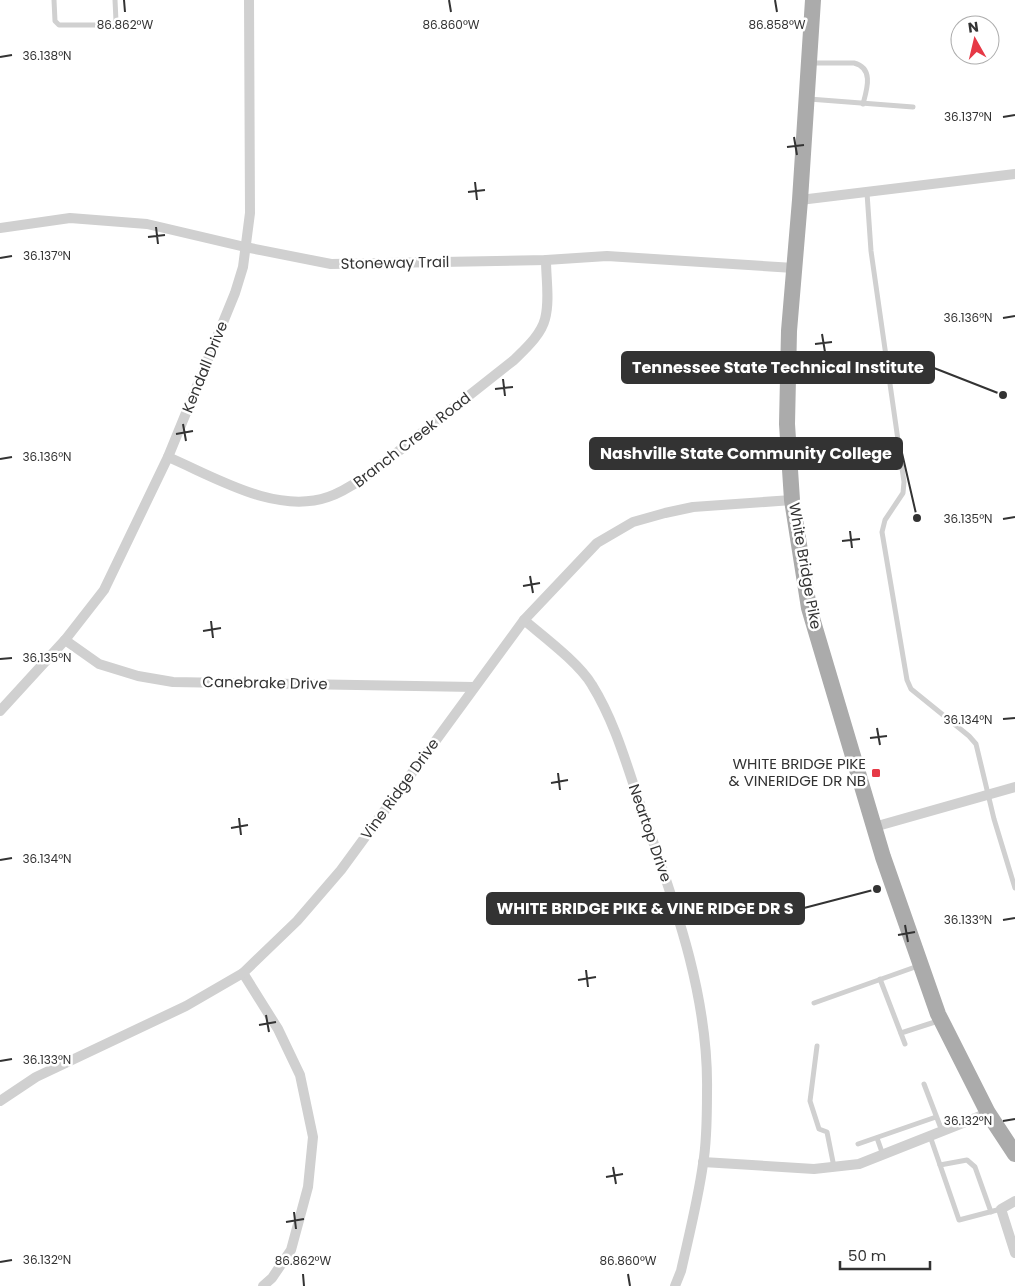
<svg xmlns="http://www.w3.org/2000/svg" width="1015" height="1286" font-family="Poppins,sans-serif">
<rect width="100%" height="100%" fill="#fff"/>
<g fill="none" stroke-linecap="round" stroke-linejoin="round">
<g stroke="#d0d0d0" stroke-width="5">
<path d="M 54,0 L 55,21 L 59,25 L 111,25 L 116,21 L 115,0"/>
<path d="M 811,63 L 854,63 C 874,68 867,89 863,104"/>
<path d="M 809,99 L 913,107"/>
<path d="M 867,193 L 871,251 L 904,482 L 903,493 L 885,520 L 882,532 L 907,680 L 911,689 L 969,736 L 976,744 L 994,819 L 1015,888"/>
<path d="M 880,979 L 905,1044"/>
<path d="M 814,1003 L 918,966"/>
<path d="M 901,1033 L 938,1021"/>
<path d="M 817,1046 L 810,1101 L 819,1129 L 827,1132 L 834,1167"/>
<path d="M 924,1084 L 942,1131"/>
<path d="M 930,1136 L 959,1220 L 1001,1209"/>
<path d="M 877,1138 L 883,1155"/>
<path d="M 858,1144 L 936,1117"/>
<path d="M 940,1165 L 967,1160 L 975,1167 L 991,1212"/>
</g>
<g stroke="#d0d0d0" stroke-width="10">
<path d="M 800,200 L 1015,174"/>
<path d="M 0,228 L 70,218 L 147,224 L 245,247 L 331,264 L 546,260 L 607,256 L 794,268"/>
<path d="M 168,457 C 215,477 276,515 328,497 C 344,492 357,482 371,473 L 514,360 C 525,349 541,335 545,319 C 550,301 546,279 546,260"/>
<path d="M 524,620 C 544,637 579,663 592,685 C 615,722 627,766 641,807 C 673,899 709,994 707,1092 C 707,1115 707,1141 703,1164 C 698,1200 689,1235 681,1271 L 675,1286"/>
<path d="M 65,640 L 99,664 L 138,676 L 173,682 L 474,687"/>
<path d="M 0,711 L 65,640 L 104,590 L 168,457 L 235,293 L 243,267 L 250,213 L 249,0"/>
<path d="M 874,827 L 1015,787"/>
<path d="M 243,973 L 278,1029 L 300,1075 L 313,1137 L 308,1187 L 291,1250 L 272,1278 L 263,1286"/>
<path d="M 0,1101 L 36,1077 L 186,1006 L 243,973 L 297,921 L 341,870 L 524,620 L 597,543 L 633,522 L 665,513 L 693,507 L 792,500"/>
<path d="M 703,1162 L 814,1169 L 859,1164 L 988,1113"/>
<path d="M 1015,1201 L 1001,1209 L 1015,1253"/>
</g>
<path stroke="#ababab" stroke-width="16" d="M 813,0 L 800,200 L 789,331 L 787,424 L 792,500 L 809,608 L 883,857 L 938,1014 L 988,1113 L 1015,1154"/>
</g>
<path fill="none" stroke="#333" stroke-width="2" d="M 124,0 L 125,12M 449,0 L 451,12M 775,0 L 777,12M 0,57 L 12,55M 1003,117 L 1015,115M 794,137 L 797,155M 787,147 L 804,145M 475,182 L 477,200M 468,192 L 485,190M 156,227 L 158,244M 148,237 L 165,235M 0,258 L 12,256M 1003,318 L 1015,316M 822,334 L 825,352M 815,344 L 832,342M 503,379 L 505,396M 495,389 L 513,387M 183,424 L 186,441M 176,434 L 193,431M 0,459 L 12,457M 1003,519 L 1015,517M 850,531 L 852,548M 842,541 L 860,539M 530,576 L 533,593M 523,586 L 540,583M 211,621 L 213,638M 203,631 L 221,628M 0,659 L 12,658M 1003,719 L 1015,718M 877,728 L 880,745M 870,738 L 887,736M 558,773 L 560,790M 551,783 L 568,780M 239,818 L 241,835M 231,828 L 248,825M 0,860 L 12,858M 1003,920 L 1015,918M 905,925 L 908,942M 898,935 L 915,932M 586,970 L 588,987M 578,980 L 596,977M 266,1015 L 269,1032M 259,1025 L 276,1022M 0,1061 L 12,1059M 1003,1121 L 1015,1119M 613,1167 L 616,1184M 606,1177 L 623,1174M 294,1212 L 296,1229M 286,1222 L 304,1219M 0,1262 L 12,1260M 303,1274 L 304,1286M 628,1274 L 630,1286"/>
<rect fill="#e63946" stroke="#fff" stroke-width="2" x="871" y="768" width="10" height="10" rx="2.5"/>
<g text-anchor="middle" stroke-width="5" stroke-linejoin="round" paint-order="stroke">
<g font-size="15" fill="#333" stroke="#fff">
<text transform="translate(395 263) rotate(-1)" y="5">Stoneway Trail</text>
<text transform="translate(205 367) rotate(-68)" y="5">Kendall Drive</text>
<text transform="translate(412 440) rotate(-38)" y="5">Branch Creek Road</text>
<text transform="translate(805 566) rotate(80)" y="5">White Bridge Pike</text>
<text transform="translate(265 683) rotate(1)" y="5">Canebrake Drive</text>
<text transform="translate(400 789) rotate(-54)" y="5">Vine Ridge Drive</text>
<text transform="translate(650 833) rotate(71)" y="5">Neartop Drive</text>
</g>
<g font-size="15" fill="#333" stroke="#fff" text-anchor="end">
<text x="866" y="769">WHITE BRIDGE PIKE<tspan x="866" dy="17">&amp; VINERIDGE DR NB</tspan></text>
</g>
</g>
<g font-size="12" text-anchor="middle" fill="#333" stroke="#fff" stroke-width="5" stroke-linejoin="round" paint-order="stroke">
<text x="125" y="29">86.862°W</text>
<text x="451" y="29">86.860°W</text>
<text x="777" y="29">86.858°W</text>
<text x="47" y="60">36.138°N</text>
<text x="968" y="121">36.137°N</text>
<text x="47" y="260">36.137°N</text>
<text x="968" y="322">36.136°N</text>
<text x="47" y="461">36.136°N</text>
<text x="968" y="523">36.135°N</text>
<text x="47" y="662">36.135°N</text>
<text x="968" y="724">36.134°N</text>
<text x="47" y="863">36.134°N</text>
<text x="968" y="924">36.133°N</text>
<text x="47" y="1064">36.133°N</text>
<text x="968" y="1125">36.132°N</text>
<text x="47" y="1264">36.132°N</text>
<text x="303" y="1265">86.862°W</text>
<text x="628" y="1265">86.860°W</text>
</g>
<path fill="none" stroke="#333" stroke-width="2" d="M1003 395L934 368M917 518L902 453M877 889L804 908"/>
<g fill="#333" stroke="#fff" stroke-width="2">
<circle cx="1003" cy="395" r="5"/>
<circle cx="917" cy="518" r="5"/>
<circle cx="877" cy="889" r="5"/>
</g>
<g fill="#333" stroke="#333" stroke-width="2">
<rect x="622" y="352" width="312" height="31" rx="5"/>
<rect x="590" y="438" width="312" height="31" rx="5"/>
<rect x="487" y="893" width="317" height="31" rx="5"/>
</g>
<g font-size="16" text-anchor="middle" font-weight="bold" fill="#fff">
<text x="778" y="373">Tennessee State Technical Institute</text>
<text x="746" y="459">Nashville State Community College</text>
<text x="645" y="914">WHITE BRIDGE PIKE &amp; VINE RIDGE DR S</text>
</g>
<g transform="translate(975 40) rotate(352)"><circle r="24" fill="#ffffff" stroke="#adadad"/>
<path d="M0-4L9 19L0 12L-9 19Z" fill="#e63946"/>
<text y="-8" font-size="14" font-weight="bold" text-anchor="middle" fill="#333333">N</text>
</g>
<path d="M840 1261v8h90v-8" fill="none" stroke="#333333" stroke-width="2.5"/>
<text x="848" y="1261" font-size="15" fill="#333333" stroke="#ffffff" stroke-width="4" paint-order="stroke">50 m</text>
</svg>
